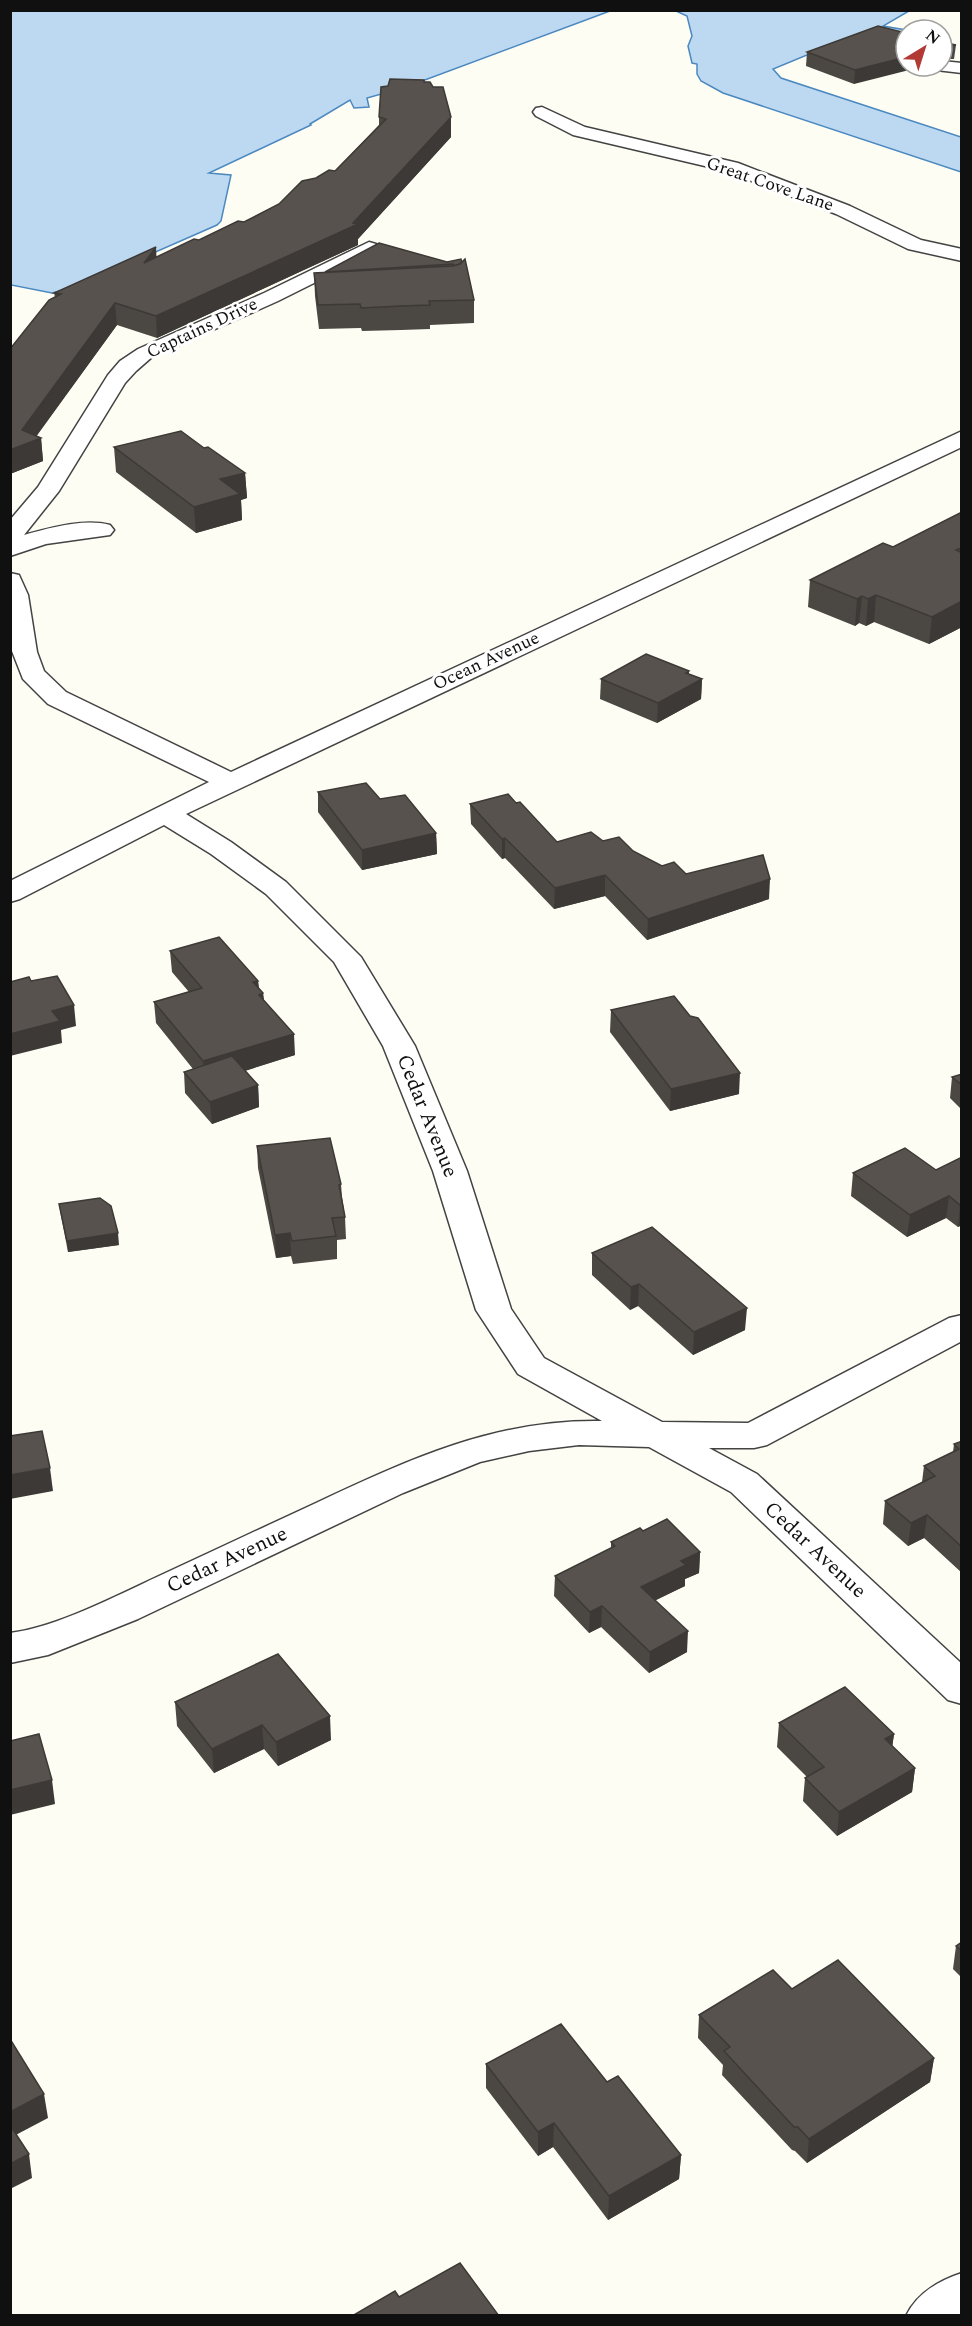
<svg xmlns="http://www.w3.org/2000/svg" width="972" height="2326" viewBox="0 0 972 2326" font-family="Spectral,serif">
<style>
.water{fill:#bdd9f1;stroke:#4b88c0;stroke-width:1.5}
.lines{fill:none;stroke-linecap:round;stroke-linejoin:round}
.minor-casing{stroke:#434343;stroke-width:3}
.minor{fill:#fff;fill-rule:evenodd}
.wall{fill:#4b4742}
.shaded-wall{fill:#3d3936}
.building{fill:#57524d;stroke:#3d3936;stroke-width:1.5}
.labels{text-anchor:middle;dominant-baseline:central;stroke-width:6;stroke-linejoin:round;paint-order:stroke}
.far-street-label{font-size:18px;fill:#101010;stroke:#fff}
.street-label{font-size:21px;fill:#101010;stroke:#fff}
</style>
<rect width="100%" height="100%" fill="#fefdf3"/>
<g class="water">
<polygon points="11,11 610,11 406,87 367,98 369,107 354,108 350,100 310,124 311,125 209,173 231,175 221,221 217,225 78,286 52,293 11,285"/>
<polygon points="676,11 909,11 883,26 906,30 899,34 860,33 773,69 781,78 961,137 961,172 723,93 701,81 697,74 697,64 692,63 688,46 692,36 687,16"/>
</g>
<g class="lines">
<g class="minor-casing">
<g id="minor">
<polygon points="942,61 962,63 962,73 936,70 934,66 942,66"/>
<polygon points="542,107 585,127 738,163 850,206 921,240 962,249 962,261 908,249 836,214 726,171 573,135 536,116 533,112 536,108"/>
<path d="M369,242L376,244L379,248L376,252L278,301L152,357L136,371L125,383L59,491L24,535C50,528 84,518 110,525L114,530L110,535L46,544L10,556V520L38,487L108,375L120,361L138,349L264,293Z"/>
<path d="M962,431V447L186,814L231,842L286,882L361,957L415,1046L467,1171L511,1309L544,1358L662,1422L748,1423L949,1318L962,1315V1341L767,1445L754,1448H709L757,1474L962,1664V1704L948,1700L731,1492L649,1447L579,1445L529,1451L480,1462L403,1493L138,1619L48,1655L10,1663V1633C57,1627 116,1596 159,1576C211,1552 264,1527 316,1503C410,1459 496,1419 602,1421L518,1374L476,1310L433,1171L383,1046L334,962L266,894L211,854L164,825L20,899L10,902V881L209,782L48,704L23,679L10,646V573L19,575L28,595L37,652L44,671L66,692L231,772Z"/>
<path d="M962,2273V2316H906C917,2293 938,2281 962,2273Z"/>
</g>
</g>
<use href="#minor" class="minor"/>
</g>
<g class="wall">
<polygon points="906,33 854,84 806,66 807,52"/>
<polygon points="942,42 956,45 954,59 942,59"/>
<polygon points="379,117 451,137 358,239 358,245 157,338 117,325 36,436 41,438 43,461 10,474 10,349 55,297 54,293 156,247 156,257 244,222 279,204 316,178 335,171 379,125"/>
<polygon points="461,259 474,300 474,323 430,325 430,329 401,330 362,331 361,328 319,329 315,296 314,273 447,262"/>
<polygon points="114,447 204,448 245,473 247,498 241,500 242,520 196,533 116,472"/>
<polygon points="962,512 962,627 929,644 874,622 866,626 859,623 855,626 808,607 810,580 893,547"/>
<polygon points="689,674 702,679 701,699 657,723 600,699 601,679"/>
<polygon points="318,792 380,799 436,833 437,854 362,870 318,812"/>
<polygon points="470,804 557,842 603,841 633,851 662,866 769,899 647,940 605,896 554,909 505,858 502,859 471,824"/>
<polygon points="170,951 258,981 259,988 263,993 264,1000 295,1055 245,1071 258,1085 259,1107 212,1124 185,1093 184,1072 193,1069 156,1023 154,1002 189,992 172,972"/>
<polygon points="611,1010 739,1094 670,1111 610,1032"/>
<polygon points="962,1074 962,1110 950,1098 952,1077"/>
<polygon points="257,1146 341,1184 342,1197 345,1217 346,1239 337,1240 337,1259 293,1264 291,1256 276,1258 258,1168"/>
<polygon points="960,1158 962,1225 958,1227 946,1218 907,1237 851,1196 853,1173 936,1170"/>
<polygon points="59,1204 119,1245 68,1252 61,1216"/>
<polygon points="592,1253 745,1330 693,1355 638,1306 630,1310 592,1275"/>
<polygon points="962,1441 962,1573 924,1538 908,1546 883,1524 885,1501 922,1482 924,1466 953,1452 954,1444"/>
<polygon points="643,1531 700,1552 699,1573 685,1579 685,1586 655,1600 687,1652 649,1673 601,1627 589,1633 554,1596 555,1576 611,1549 611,1542"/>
<polygon points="175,1702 331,1740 278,1766 264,1749 214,1773 177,1726"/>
<polygon points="779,1723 894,1734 892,1746 915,1768 912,1792 837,1836 803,1801 805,1778 807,1777 777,1747"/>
<polygon points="962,1942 962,1978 953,1969 956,1946"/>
<polygon points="792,1989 934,2058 930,2082 807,2163 795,2151 792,2150 722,2075 723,2065 698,2038 699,2015"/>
<polygon points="486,2064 607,2082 681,2155 679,2179 608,2220 553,2147 538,2156 486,2088"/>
</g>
<g class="shaded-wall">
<polygon points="906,57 906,66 925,66 854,84 855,70"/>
<polygon points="451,117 451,137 358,239 358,245 157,338 156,316 353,223"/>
<polygon points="156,247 157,268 144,263"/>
<polygon points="115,303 117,325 33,441 41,438 43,461 10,474 10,450 22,430"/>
<polygon points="245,473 247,498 241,500 242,520 196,533 194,507 220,479"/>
<polygon points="876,595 874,622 866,626 868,599"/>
<polygon points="862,596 859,623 855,626 857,599"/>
<polygon points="962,601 962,627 929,644 932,617"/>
<polygon points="689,671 688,687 702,679 701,699 657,723 658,703 686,673"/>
<polygon points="436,833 437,854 362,870 362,850"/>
<polygon points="505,838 505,858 502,859 502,839"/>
<polygon points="605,875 605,896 554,909 555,888"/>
<polygon points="770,879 769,899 647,940 648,919"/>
<polygon points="258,981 259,995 263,993 265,1014 253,982"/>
<polygon points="74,1005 76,1026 61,1030 62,1043 10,1056 10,1034 52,1011"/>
<polygon points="294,1034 295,1055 205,1083 203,1061"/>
<polygon points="740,1073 739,1094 670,1111 671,1089"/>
<polygon points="258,1085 259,1107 212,1124 210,1102"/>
<polygon points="949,1196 946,1218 907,1237 910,1215"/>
<polygon points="962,1204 962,1225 958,1227 960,1205"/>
<polygon points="118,1233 119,1245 68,1252 67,1241"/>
<polygon points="290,1233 291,1256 276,1258 275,1235"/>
<polygon points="639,1284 638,1306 630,1310 631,1287"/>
<polygon points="747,1308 745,1330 693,1355 694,1332"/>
<polygon points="50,1468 53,1491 10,1499 10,1475"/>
<polygon points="927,1515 924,1538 908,1546 911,1523"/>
<polygon points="700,1552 699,1573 685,1579 685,1586 640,1608 641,1587 681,1561"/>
<polygon points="602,1606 601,1627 589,1633 590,1612"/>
<polygon points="688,1631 687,1652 649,1673 650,1652"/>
<polygon points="330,1716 331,1740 278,1766 276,1742"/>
<polygon points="262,1725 264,1749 214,1773 212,1749"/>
<polygon points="894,1734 891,1757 885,1739"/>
<polygon points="915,1768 912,1792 837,1836 839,1812"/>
<polygon points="52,1780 55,1804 10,1815 10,1790"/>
<polygon points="934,2058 930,2082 807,2163 809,2139"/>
<polygon points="44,2094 48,2118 10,2138 10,2112"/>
<polygon points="554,2123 553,2147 538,2156 538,2132"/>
<polygon points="29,2154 32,2178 10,2189 10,2164"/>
<polygon points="681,2155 679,2179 608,2220 609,2196"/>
</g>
<g class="building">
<polygon points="878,26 906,33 906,57 855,70 807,52"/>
<polygon points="942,42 956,45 943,45 942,47"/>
<polygon points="390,79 424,80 424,82 430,82 433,87 443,87 451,117 353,223 358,224 156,316 115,303 22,430 41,438 10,450 10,349 49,300 61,294 54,293 156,247 144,263 194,239 199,240 238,221 244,222 279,204 302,181 316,178 329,170 335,171 386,119 379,117 381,87 388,86"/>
<polygon points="379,243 447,262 461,259 462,262 460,264 455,266 453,264 325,272"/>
<polygon points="465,259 474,300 429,301 430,305 401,306 361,308 360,304 318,305 314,273 453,266 460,264"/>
<polygon points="181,431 204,448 208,447 245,473 220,479 240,494 194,507 114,447"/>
<polygon points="962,512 962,548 956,550 962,553 962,601 932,617 876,595 868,599 862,596 857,599 810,580 883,543 893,547"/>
<polygon points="646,654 689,671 686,673 702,679 658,703 601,679"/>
<polygon points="366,783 380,799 405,795 436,833 362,850 318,792"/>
<polygon points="508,794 516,803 520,802 557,842 591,832 603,841 619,837 633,851 662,866 674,862 686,874 763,855 770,879 648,919 605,875 555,888 505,838 502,839 470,804"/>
<polygon points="219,937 258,981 253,982 263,993 259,995 294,1034 203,1061 154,1002 202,988 170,951"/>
<polygon points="57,976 74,1005 52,1011 60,1021 10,1034 10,982 29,977 31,981"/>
<polygon points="674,996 690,1016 698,1018 740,1073 671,1089 611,1010"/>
<polygon points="232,1056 258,1085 210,1102 184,1072"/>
<polygon points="962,1074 962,1085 952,1077"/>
<polygon points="330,1138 341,1184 339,1185 345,1217 332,1218 336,1236 292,1241 290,1233 275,1235 257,1146"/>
<polygon points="905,1148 936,1170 960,1158 962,1159 962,1204 960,1205 949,1196 910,1215 853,1173"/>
<polygon points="100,1198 111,1206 118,1233 67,1241 59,1204"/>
<polygon points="652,1227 747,1308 694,1332 639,1284 631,1287 592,1253"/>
<polygon points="42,1431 50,1468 10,1475 10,1436"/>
<polygon points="962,1441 962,1547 927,1515 911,1523 885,1501 935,1476 924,1466 959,1449 954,1444"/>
<polygon points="667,1519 700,1552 681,1561 686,1565 641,1587 688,1631 650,1652 602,1606 590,1612 555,1576 615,1546 611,1542 640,1528 643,1531"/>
<polygon points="278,1654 330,1716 276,1742 262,1725 212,1749 175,1702"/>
<polygon points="845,1687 894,1734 885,1739 915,1768 839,1812 805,1778 824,1767 779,1723"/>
<polygon points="39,1734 52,1780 10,1790 10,1741"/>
<polygon points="962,1942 962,1951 956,1946"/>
<polygon points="838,1960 934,2058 809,2139 798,2127 794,2127 724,2051 730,2047 699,2015 773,1970 792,1989"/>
<polygon points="561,2024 607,2082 618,2076 681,2155 609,2196 554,2123 538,2132 486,2064"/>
<polygon points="10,2039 44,2094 10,2112"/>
<polygon points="10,2125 29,2154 10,2164"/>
<polygon points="460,2263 499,2316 352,2316 395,2291 399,2297"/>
</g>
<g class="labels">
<g class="far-street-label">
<text transform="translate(770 184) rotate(19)">Great Cove Lane</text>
<text transform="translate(202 328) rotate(-25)">Captains Drive</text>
<text transform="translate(486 661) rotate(-25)">Ocean Avenue</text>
</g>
<g class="street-label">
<text transform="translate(427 1116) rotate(68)">Cedar Avenue</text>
<text transform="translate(815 1550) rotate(43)">Cedar Avenue</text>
<text transform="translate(227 1560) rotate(-25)">Cedar Avenue</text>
</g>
</g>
<rect width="972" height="2326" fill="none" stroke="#101010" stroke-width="24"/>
<g transform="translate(924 48) rotate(38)"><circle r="28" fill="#ffffff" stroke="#9f9f9f" stroke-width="1.5"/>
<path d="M0-4.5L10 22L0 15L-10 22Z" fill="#b33935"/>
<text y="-9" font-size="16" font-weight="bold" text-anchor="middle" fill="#101010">N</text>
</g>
</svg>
